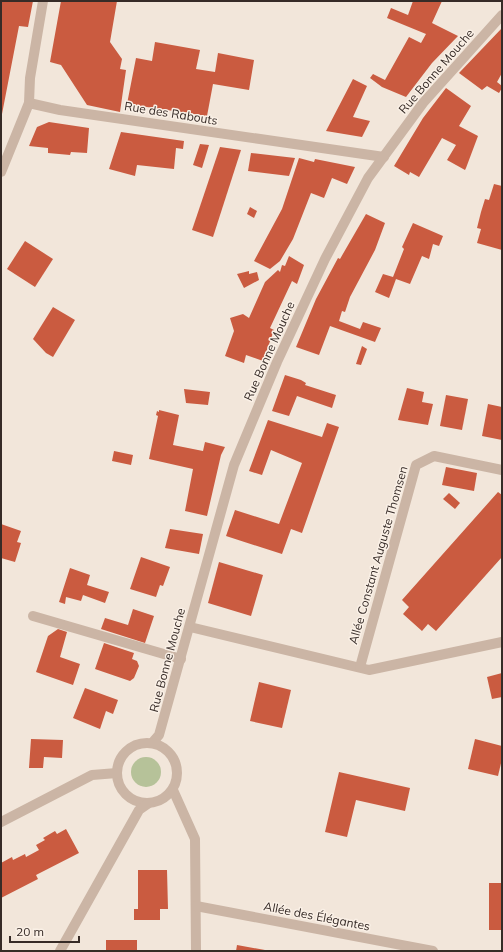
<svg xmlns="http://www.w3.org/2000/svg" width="503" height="952" viewBox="0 0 503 952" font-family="Mulish,sans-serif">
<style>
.green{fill:#b6c299}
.building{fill:#ca5b40}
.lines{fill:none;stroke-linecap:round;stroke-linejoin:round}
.lane{stroke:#cbb5a5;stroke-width:10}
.street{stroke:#cbb5a5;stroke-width:10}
.labels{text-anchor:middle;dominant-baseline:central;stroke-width:3;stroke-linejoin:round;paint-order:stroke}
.street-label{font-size:12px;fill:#362b27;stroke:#faf0e6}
</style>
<rect width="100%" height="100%" fill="#f2e6da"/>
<circle class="green" cx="146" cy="772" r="15"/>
<g class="building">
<polygon points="1,1 33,1 28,27 19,26 2,114"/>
<polygon points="61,1 117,1 110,42 122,59 120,69 126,70 120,112 87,105 61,65 50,62"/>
<polygon points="413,1 442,1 432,23 458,36 432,63 406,97 382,87 370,78 373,74 385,80 409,37 421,43 426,34 387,18 391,8 408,15"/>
<polygon points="502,28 502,73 497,82 502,86 502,88 499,93 487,86 482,90 459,73"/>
<polygon points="155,42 200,50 196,69 215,72 218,53 254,60 249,90 213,84 207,116 127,104 136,58 152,61"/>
<polygon points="353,79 367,86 353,117 370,121 362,137 326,131"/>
<polygon points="446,88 471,106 459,126 478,136 466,168 465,170 447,160 456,145 442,138 419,177 410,172 409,175 394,166 423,118"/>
<polygon points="49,122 89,128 87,153 71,152 70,155 48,153 48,148 29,146 37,127"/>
<polygon points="121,132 184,141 183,149 176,148 174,169 137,165 135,176 109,169"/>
<polygon points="200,144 209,145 202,168 193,165"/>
<polygon points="220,147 241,150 213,237 192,230"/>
<polygon points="251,153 295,158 289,176 248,171"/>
<polygon points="299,158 314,162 315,159 355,167 347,184 332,178 324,198 311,193 293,239 280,261 270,269 254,261 282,209"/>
<polygon points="494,184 502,186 502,250 477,243 481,229 477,228 481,212 485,199 489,200"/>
<polygon points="250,207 257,211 254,218 247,214"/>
<polygon points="366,214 385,223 375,250 350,297 345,312 342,311 339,321 360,329 363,322 381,328 375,342 330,326 319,355 296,347 316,299 338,258 340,259"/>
<polygon points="413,223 443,236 439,246 433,244 429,259 422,256 410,284 396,279 389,298 375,292 383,274 393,277 404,249 402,247"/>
<polygon points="25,241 53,259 35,287 7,269"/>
<polygon points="289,256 304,265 297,284 292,281 270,328 274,330 263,361 246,355 244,363 225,356 234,331 230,318 243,314 249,318 265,282 278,270 280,272 282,265 285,266"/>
<polygon points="249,271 249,274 257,272 259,280 244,288 237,274"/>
<polygon points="53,307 75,320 53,357 46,353 33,339"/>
<polygon points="362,346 367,349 361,365 356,364"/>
<polygon points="285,375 301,380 306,383 305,385 336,395 332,408 297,396 289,416 272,411"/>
<polygon points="407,388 424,392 422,402 433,404 428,425 398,420"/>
<polygon points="184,389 210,392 208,405 186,403"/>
<polygon points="446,395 468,399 462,430 440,426"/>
<polygon points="488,404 502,407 502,440 482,436"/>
<polygon points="159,410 179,415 173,445 203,451 205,442 225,447 221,455 207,516 185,511 193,469 149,459 158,416 156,415 157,411 159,412"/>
<polygon points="268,420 322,437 327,423 339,427 302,533 291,529 282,554 226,536 235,510 279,524 302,463 271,450 262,475 249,471"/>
<polygon points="114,451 133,455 131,465 112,461"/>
<polygon points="446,467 477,473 474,491 442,485"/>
<polygon points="498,492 502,495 502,557 436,631 428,624 422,631 403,614 409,607 402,600"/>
<polygon points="449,493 460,503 455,509 443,499"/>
<polygon points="1,524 21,531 17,542 21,543 15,562 1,558"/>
<polygon points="170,529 203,534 199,554 165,548"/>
<polygon points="141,557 170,567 163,586 160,585 156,597 130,589"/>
<polygon points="219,562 263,575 251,616 208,603"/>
<polygon points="70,568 90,575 87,585 109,592 105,603 83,595 81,601 66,597 65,604 59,602"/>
<polygon points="133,609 154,616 145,643 101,629 105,618 128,625"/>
<polygon points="58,629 67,632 60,657 80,664 73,685 36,672 48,636"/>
<polygon points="104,643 134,653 132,659 137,661 139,666 134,678 130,681 95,669"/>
<polygon points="502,673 502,697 492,699 487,677"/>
<polygon points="259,682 291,690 282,728 250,721"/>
<polygon points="85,688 118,700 113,714 106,711 100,729 73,718"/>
<polygon points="31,739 63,740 62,758 44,757 43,768 29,768"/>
<polygon points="475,739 502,746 502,759 498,776 468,769"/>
<polygon points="339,772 410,788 405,811 356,800 347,837 325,832"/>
<polygon points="66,829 79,853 36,875 38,879 1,898 1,863 12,857 13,860 25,854 26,857 39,850 36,845 45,840 43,838 55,831 57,834"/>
<polygon points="138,870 167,870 168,909 160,909 160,920 134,920 134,909 138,909"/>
<rect x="489" y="883" width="13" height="47"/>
<rect x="106" y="940" width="31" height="11"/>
<polygon points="237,945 265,950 265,951 236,951"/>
</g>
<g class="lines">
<g class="lane">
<polyline points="33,616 181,659"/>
<polyline points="190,627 369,670 502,642"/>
<polyline points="360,667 416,465 434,456 502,470"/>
</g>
<g class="street">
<polyline points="29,103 60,110 384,157"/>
<polyline points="1,172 29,103 30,78 43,1"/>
<polyline points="152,743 159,735 234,465 277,362 325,259 368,178 423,103 502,15"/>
<circle cx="147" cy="773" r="30"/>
<polyline points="173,790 195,839 196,951"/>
<polyline points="1,822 92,775 117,773"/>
<polyline points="196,906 433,951"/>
<polyline points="60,951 139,810 149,803"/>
</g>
</g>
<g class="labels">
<g class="street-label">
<text transform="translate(436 71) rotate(-49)">Rue Bonne Mouche</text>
<text transform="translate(171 113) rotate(9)">Rue des Rabouts</text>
<text transform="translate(269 351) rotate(-66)">Rue Bonne Mouche</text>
<text transform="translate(378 555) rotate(-74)">Allée Constant Auguste Thomsen</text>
<text transform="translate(167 660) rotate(-75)">Rue Bonne Mouche</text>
<text transform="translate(317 916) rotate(11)">Allée des Élégantes</text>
</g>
</g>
<rect width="503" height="952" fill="none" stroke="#362b27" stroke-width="4"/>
<path d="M10 936v6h69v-6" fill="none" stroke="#362b27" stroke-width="2"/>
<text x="16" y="936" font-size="12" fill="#362b27" stroke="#faf0e6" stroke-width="3" paint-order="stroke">20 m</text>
</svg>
